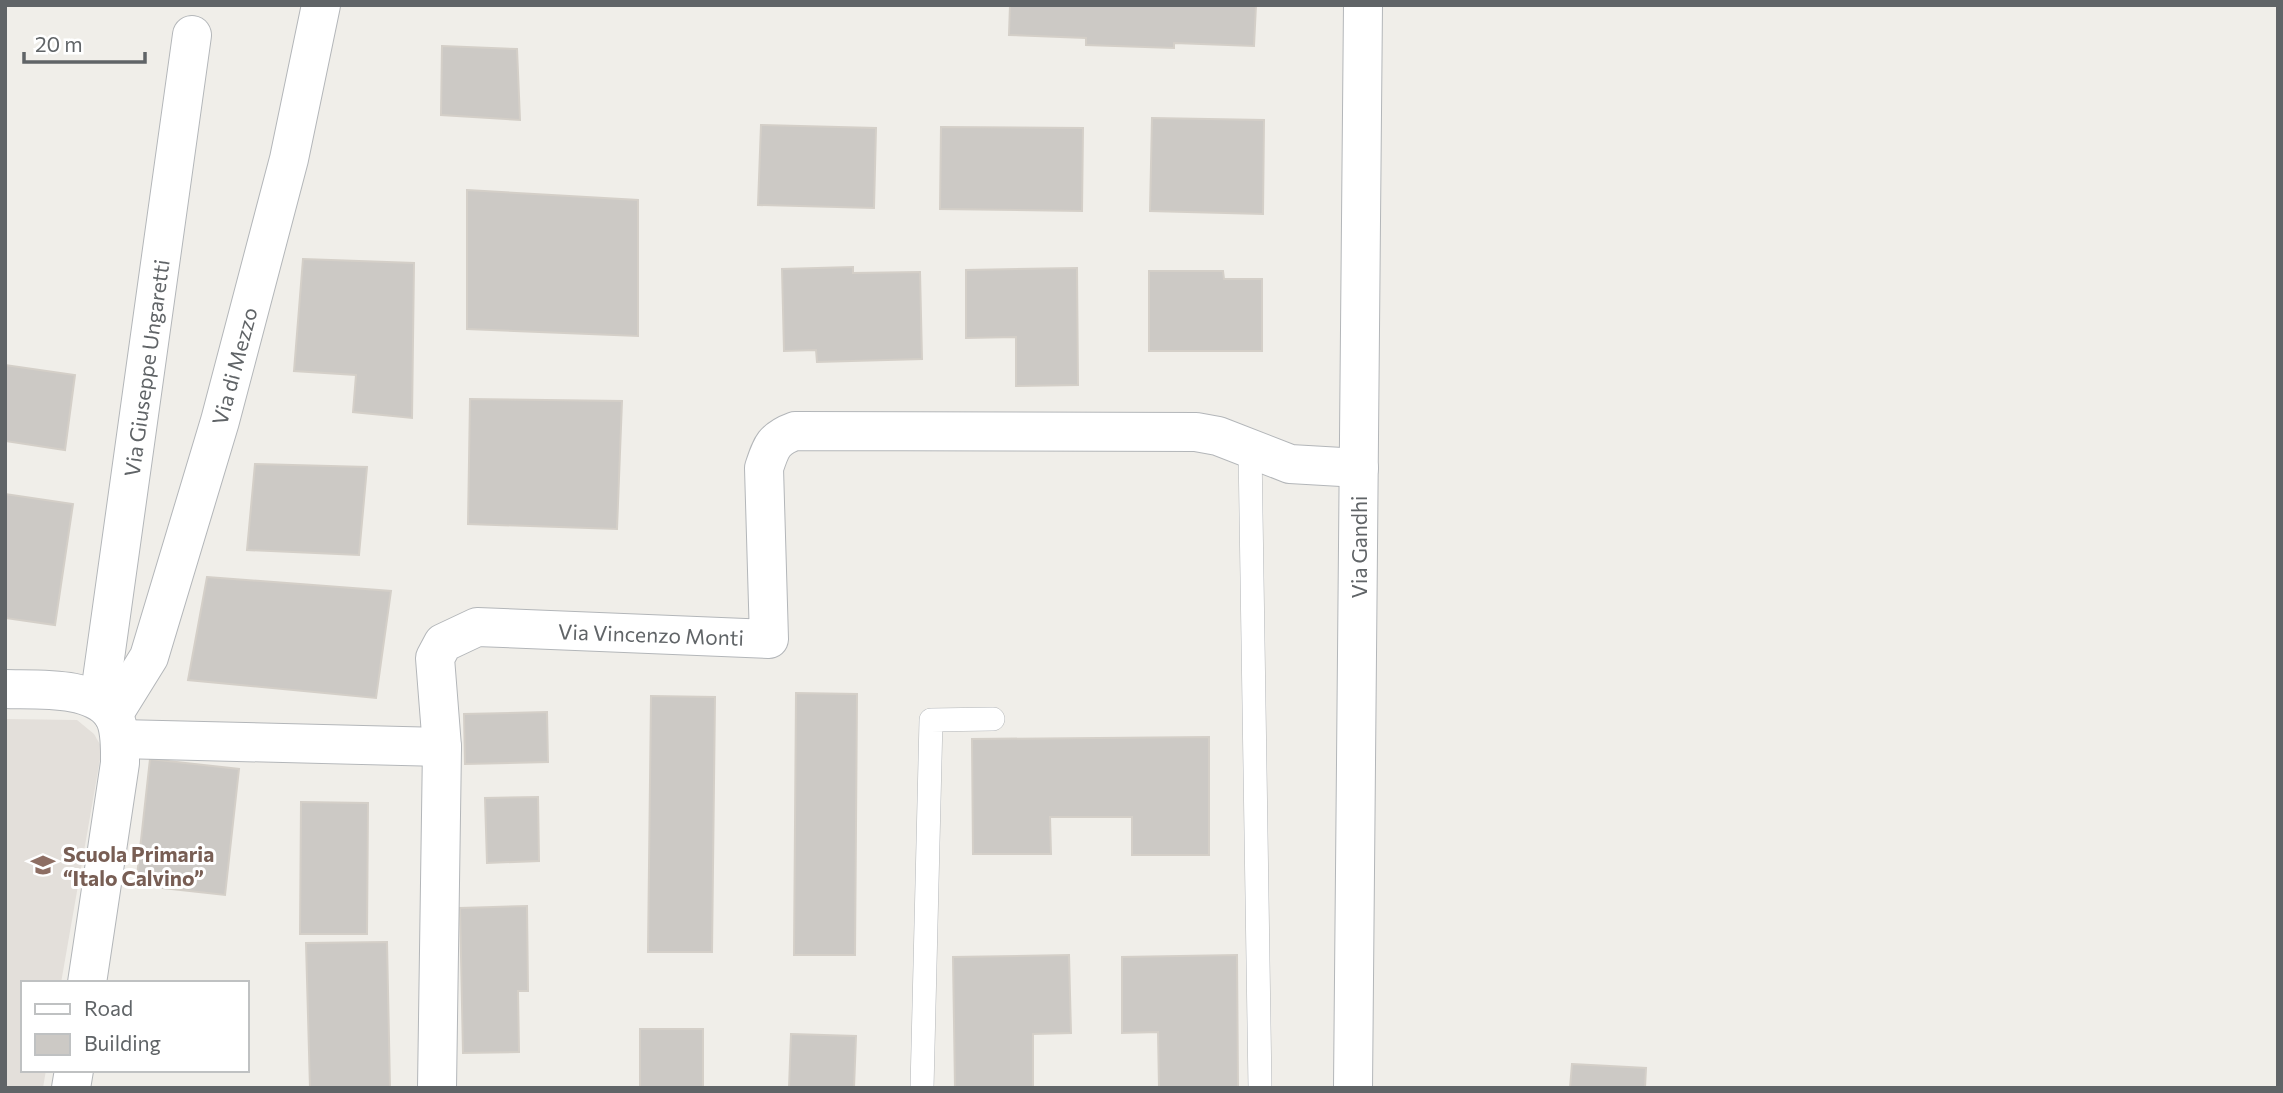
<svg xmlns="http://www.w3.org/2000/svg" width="2283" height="1093" viewBox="0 0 2283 1093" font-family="Commissioner,sans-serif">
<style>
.education{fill:#e3dfda}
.building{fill:#ccc9c5;stroke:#d4cfc8;stroke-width:2}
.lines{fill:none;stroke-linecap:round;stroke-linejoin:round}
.service-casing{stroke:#b3b6b9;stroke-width:24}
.minor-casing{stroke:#b3b6b9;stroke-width:40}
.service{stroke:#fff;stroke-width:23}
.minor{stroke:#fff;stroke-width:38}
.labels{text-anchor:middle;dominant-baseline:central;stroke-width:6;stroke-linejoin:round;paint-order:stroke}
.street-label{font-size:21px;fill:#606467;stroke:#fff}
.education-label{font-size:21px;font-weight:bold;fill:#785e54;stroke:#fff;text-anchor:start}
</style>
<rect width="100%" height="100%" fill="#f0eee9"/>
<polygon class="education" points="5,719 77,720 94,734 102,748 61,983 23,983 23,1070 46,1070 43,1088 5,1088"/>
<g class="building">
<polygon points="1010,5 1256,5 1254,46 1174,43 1174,48 1086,45 1086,38 1009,35"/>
<polygon points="442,46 517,49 520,120 441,115"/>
<polygon points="1152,118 1264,120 1263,214 1150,211"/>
<polygon points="761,125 876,128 874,208 758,205"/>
<polygon points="941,127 1083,128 1082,211 940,209"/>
<polygon points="467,190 638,200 638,336 467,329"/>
<polygon points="303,259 414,263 412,418 353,412 356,375 294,371"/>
<polygon points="853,267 853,273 920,272 922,359 817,362 816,350 784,351 782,269"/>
<polygon points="1077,268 1078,385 1016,386 1016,337 966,338 966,270"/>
<polygon points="1149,271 1223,271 1224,279 1262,279 1262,351 1149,351"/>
<polygon points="5,365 75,375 65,450 5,441"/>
<polygon points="470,399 622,401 617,529 468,524"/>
<polygon points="255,464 367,467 359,555 247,550"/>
<polygon points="5,494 73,504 55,625 5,618"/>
<polygon points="207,577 391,591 376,698 188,680"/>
<polygon points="796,693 857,694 855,955 794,955"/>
<polygon points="651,696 715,697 712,952 648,952"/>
<polygon points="547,712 548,762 465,764 464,714"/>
<polygon points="1209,737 1209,855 1132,855 1132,817 1050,817 1051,854 973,854 972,739"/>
<polygon points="150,759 239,769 225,895 136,885"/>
<polygon points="538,797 539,861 487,863 485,798"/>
<polygon points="301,802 368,803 367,934 300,934"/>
<polygon points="527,906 528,991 518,991 519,1052 463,1053 460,908"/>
<polygon points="387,942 390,1088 310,1088 306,943"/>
<polygon points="1069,955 1071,1033 1033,1034 1033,1088 955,1088 953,957"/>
<polygon points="1237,955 1238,1088 1159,1088 1158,1032 1122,1033 1122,957"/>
<rect x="640" y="1029" width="63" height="59"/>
<polygon points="791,1034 856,1036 854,1088 789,1088"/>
<polygon points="1572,1064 1646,1068 1645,1088 1570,1088"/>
</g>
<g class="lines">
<g class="service-casing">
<g id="service">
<polyline points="1250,449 1260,1088"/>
<polyline points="922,1088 931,720 993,719"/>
</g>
</g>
<g class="minor-casing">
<g id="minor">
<path d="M5,689C36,690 94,685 113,715C121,728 120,748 120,763L87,983"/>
<polyline points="99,701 192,35"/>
<polyline points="113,715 149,657 220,421 289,159 321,5"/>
<polyline points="120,739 442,747"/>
<polyline points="71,1088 74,1070"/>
<path d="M437,1088L442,747L435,658L443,643L477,627L769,639L764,468C771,447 773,439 795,431L1196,432L1218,436L1290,464L1359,468"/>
<polyline points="1353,1088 1363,5"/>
</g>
</g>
<use href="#service" class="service"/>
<use href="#minor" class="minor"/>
</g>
<defs>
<g id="school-bare" transform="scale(1.89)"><path d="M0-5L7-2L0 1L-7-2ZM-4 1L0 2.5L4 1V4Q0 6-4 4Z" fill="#8d6e63" stroke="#fff" stroke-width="2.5" paint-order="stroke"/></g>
</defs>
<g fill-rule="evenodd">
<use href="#school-bare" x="43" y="865"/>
</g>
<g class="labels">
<g class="street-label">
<text transform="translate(234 366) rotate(-75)">Via di Mezzo</text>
<text transform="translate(146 368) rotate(-82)">Via Giuseppe Ungaretti</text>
<text transform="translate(1358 547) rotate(-90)">Via Gandhi</text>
<text transform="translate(651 634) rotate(2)">Via Vincenzo Monti</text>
</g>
<g class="education-label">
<text x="63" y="853">Scuola Primaria<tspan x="63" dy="24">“Italo Calvino”</tspan></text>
</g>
</g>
<rect width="2283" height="1093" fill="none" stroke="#606467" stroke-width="14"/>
<rect x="21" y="981" width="228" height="91" fill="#ffffff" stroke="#bfc1c2" stroke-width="2"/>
<rect x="35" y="1004" width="35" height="10" fill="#ffffff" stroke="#bfc1c2" stroke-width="2"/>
<text x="84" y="1016" font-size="21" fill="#606467">Road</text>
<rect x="35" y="1034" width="35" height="21" fill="#ccc9c5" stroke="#bfc1c2" stroke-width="2"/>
<text x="84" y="1051" font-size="21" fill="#606467">Building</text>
<path d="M24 52v10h121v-10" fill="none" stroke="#606467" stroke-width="3.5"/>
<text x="35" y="52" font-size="21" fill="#606467" stroke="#ffffff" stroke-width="5" paint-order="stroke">20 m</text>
</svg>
